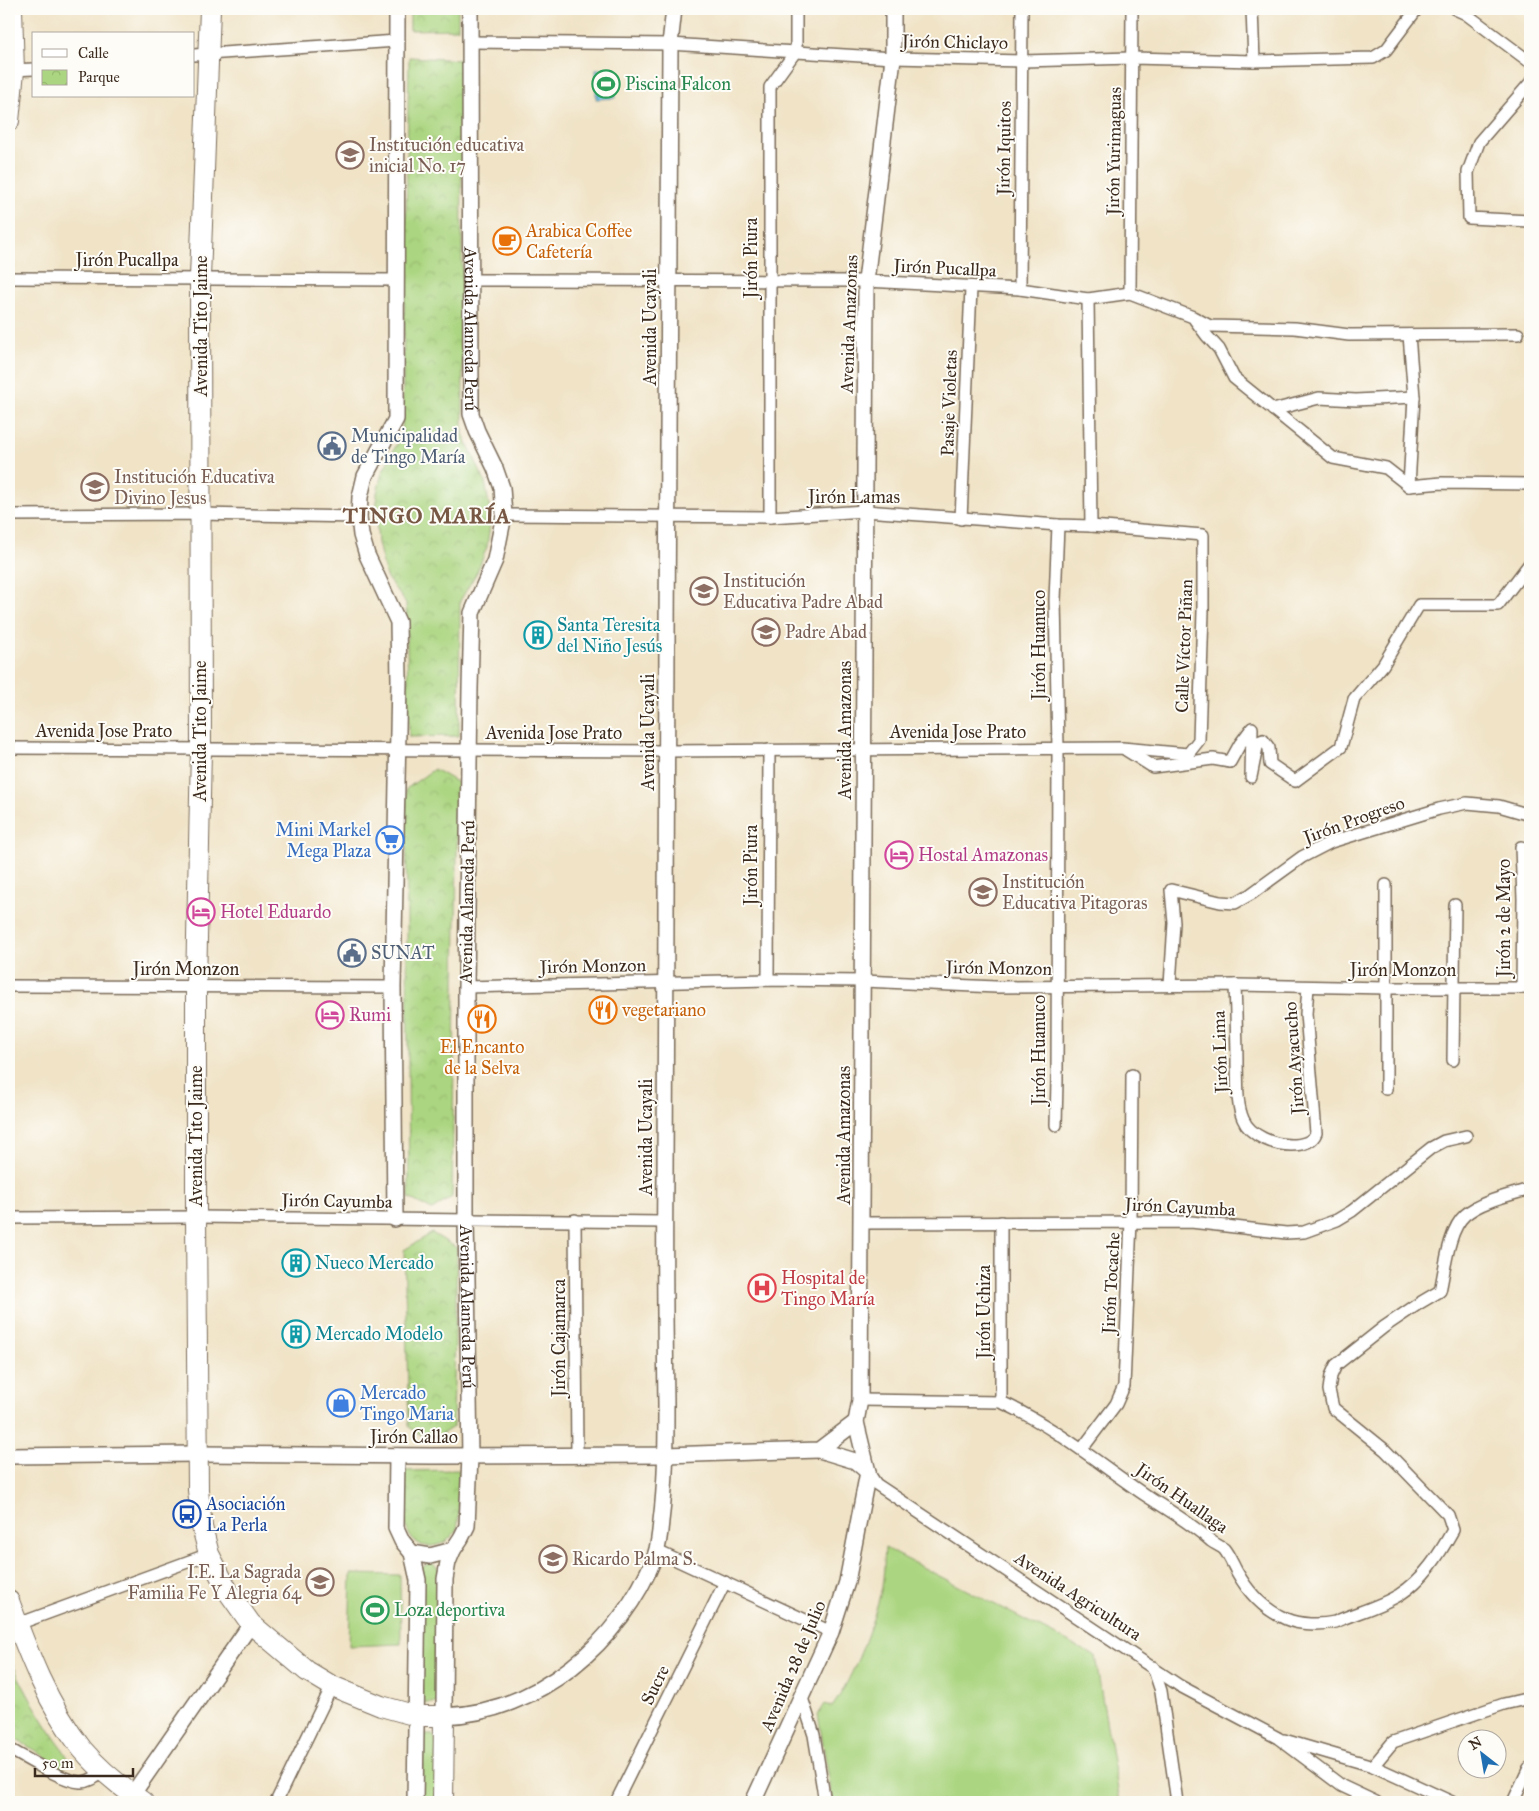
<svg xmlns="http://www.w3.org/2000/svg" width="1539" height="1811" viewBox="0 0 1539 1811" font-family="'IM FELL Great Primer',serif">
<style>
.park{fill:url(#park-crowns);stroke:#73804f}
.garden{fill:#abd580;stroke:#73804f}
.water{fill:url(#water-waves);stroke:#527682}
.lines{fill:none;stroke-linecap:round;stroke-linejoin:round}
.minor-casing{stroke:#7a6b59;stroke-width:14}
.tertiary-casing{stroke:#7a6b59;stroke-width:18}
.trunk-casing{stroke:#7a6b59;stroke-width:22}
.minor{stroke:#fff;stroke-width:11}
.tertiary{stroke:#fff;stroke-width:15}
.trunk{stroke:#fff;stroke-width:20}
.labels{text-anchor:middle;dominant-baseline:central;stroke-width:4;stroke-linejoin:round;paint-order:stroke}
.street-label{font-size:18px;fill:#3b2a1e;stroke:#fdfcf7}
.leisure-label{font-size:18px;fill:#27864d;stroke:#fdfcf7;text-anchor:start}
.education-label{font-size:18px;fill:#785e54;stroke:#fdfcf7;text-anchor:start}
.food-label{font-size:18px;fill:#c56008;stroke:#fdfcf7;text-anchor:start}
.service-label{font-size:18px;fill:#4e5e75;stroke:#fdfcf7;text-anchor:start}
.culture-label{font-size:18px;fill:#0d838f;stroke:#fdfcf7;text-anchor:start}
.shop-label{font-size:18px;fill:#366cbe;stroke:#fdfcf7;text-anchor:end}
.hotel-label{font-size:18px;fill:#b23c85;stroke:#fdfcf7;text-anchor:start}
.health-label{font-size:18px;fill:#be3a42;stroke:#fdfcf7;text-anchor:start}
.transit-label{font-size:18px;fill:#164399;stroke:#fdfcf7;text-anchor:start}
.district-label{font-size:22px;font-weight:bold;letter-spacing:1px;fill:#785844;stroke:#fdfcf7}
</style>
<defs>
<pattern id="park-crowns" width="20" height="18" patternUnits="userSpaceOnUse" patternTransform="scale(1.25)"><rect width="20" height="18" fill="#abd580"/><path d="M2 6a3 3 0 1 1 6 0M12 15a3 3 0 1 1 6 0" fill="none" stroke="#94b76e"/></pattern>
<pattern id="water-waves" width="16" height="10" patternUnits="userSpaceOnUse" patternTransform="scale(1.25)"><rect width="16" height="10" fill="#68c2e6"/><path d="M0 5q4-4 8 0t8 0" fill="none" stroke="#579eba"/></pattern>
</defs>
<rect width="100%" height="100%" fill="#fdfcf7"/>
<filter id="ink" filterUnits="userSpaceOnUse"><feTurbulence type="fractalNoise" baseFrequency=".02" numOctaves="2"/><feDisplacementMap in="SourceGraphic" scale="10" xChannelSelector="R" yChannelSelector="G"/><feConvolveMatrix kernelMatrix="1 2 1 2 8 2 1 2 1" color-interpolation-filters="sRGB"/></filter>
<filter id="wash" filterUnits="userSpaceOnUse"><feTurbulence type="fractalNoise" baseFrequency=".0096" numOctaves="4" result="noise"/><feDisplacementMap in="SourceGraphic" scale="20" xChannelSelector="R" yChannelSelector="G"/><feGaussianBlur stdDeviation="1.12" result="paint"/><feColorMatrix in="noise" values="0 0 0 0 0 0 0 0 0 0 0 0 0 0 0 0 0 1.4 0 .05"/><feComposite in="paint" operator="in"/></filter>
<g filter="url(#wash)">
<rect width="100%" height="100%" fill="#f0e3c6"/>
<g class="park">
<polygon points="410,9 458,9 458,29 410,30"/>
<polygon points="409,57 461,60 463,434 485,482 491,517 487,547 477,572 460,601 459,736 409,737 406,603 386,577 378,543 376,518 377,493 382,473 402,434"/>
<polygon points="434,769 458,783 452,1197 432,1210 409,1198 406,789"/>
<polygon points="432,1233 457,1248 453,1427 431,1441 409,1427 404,1250"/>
<path d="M459,1470C458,1482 460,1520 457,1528C453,1537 446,1543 437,1545C396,1555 403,1495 403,1471Z"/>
<path d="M9,1654C19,1682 36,1709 52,1734C59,1745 66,1751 70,1764L61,1768L35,1750L9,1736Z"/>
</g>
<g class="garden">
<path d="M885,1548L1095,1656L1120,1802H833L818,1715L825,1704L832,1707C854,1677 873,1624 882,1587C884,1574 884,1561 885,1548Z"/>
<polygon points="430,1562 439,1569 438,1699 436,1703 425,1703 421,1699 422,1568"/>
<polygon points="351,1574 400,1575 401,1644 349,1646"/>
<polygon points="425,1735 433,1735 437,1741 437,1802 422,1802 422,1742"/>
</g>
<polygon class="water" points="596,69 615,69 615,98 596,99"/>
</g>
<g filter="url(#ink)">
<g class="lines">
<g class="minor-casing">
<g id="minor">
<polyline points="1252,9 1254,61"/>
<polyline points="1455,9 1466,14 1530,62"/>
<polyline points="471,42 670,44 893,58 1023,61 1132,58 1254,61 1373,58 1386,50 1417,9"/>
<polyline points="194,55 397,41"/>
<polyline points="11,70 34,69"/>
<polyline points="1530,83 1479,142 1468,172 1469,218 1530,221"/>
<polyline points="9,278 396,280"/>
<polyline points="470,280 866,281 1020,289 1088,299 1130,293 1193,317 1210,326 1295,328 1349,335 1518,334"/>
<polyline points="1020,289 1022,9"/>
<polyline points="1130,293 1132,9"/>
<polyline points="1088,299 1091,526"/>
<polyline points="1195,320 1207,336 1219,349 1234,378 1333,458 1386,468 1409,486 1442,483 1530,484"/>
<polyline points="1409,335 1414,397 1409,486"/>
<polyline points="1273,410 1319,398 1356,400 1414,397"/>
<polyline points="9,515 200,514 359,517"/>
<polyline points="770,517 770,87 796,51 796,9"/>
<polyline points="961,519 971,288"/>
<polyline points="9,748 667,751 1122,748 1188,754 1199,740 1203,611 1203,535 1091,526 1058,525 865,511 770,517 504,515"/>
<polyline points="1126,750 1153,767 1213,759 1230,762 1240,744 1252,728 1251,777 1258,742 1263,740 1269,748 1270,764 1295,781 1341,747 1354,699 1383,665 1419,605 1498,605 1530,563"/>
<polyline points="1521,847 1523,899 1522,988"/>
<polyline points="1386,885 1386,1089"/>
<polyline points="768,980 769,750"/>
<polyline points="1170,985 1174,923 1171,890 1220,902 1235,903 1251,894 1302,857 1331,842 1439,809 1467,803 1499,806 1530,815"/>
<path d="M1235,985C1236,1012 1237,1039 1237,1065C1238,1082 1236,1103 1243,1119C1250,1136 1274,1145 1291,1145C1301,1145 1312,1143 1316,1133L1306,1014L1308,987"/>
<polyline points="9,986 393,987"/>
<polyline points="466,987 768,980 863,981 996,987 1235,985 1386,988 1530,988"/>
<polyline points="1453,1060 1455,905"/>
<polyline points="1056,1125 1057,1080 1058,749 1055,600 1058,525"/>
<polyline points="9,1218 196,1217 664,1222"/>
<polyline points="575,1220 577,1455"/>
<polyline points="862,1223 1191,1222 1286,1233 1304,1232 1337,1220 1352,1211 1431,1148 1444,1141 1466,1136"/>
<path d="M860,1400L1001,1402C1054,1426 1098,1463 1145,1495C1168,1510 1191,1523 1211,1541C1215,1544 1220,1546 1224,1549C1229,1555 1233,1565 1237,1572C1248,1592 1265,1610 1286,1619C1300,1625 1320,1625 1335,1622C1355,1613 1379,1607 1399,1595C1424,1579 1439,1555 1453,1530L1448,1515L1385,1450L1333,1408L1329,1390L1331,1376L1336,1365L1384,1327L1418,1304L1440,1291C1445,1270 1448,1230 1465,1215C1481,1201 1511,1195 1530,1189"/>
<polyline points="1001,1402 1001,1222"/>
<polyline points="1082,1449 1116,1404 1124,1386 1131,1221 1132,1075"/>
<polyline points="868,1472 876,1484 1180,1686 1278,1738 1342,1786 1376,1802"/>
<polyline points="657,1551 831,1632"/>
<polyline points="18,1624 209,1554"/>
<polyline points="1153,1667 1161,1691 1177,1802"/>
<polyline points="802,1698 814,1735 825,1802"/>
<polyline points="1284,1740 1373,1766 1452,1802"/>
<path d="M9,1749C26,1758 62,1781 80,1782C89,1783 97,1776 104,1771"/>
<polyline points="1373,1766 1393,1742 1504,1704 1530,1698"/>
<polyline points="276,1802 332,1686"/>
<polyline points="616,1802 725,1582"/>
<polyline points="1513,1802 1529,1768"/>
</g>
</g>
<g class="tertiary-casing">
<g id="tertiary">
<path id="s1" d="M470,9L471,414L477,431L495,468L502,488L504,515L495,560L472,613L470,688L466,987V1220L470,1456L467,1526L461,1538L453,1550L448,1562L445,1579L444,1716C538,1713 621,1642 655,1556C659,1545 660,1533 661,1521C666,1482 666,1444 666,1404C665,1329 664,1254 665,1179C666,801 668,422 670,44L674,9"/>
<polyline points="395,1219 393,987 399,680 398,622 367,555 361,535 359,517 360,497 365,476 396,419 397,9"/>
<polyline points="819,1450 855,1461 868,1472"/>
<polyline points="9,1456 198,1454 432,1456 666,1455 819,1450 856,1422"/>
<polyline points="397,1456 396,1528 402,1541 412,1553 418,1580 415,1802"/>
<polyline points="412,1553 430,1556 453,1550"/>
<polyline points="132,1795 251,1624"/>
<polyline points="753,1802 831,1632 847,1582 868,1472 856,1422 860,1400 866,281 893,58 893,9"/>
</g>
</g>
<g class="trunk-casing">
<g id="trunk">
<polyline points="210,9 200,278 201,749 196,986 196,1217 198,1490 202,1527 209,1554 229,1593 251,1624 307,1671 332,1686 381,1706 417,1716 444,1716 443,1802"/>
<polyline points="9,121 14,71 12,9"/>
<path d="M9,1601C28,1653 47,1704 82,1749C99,1769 121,1787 143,1802"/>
</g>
</g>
<use href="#minor" class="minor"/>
<use href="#tertiary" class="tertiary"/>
<use href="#trunk" class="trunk"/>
</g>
</g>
<defs>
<g id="stadium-ring" transform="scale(1.4375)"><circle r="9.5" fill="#fdfcf7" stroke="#2e9e5b" stroke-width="1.5"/><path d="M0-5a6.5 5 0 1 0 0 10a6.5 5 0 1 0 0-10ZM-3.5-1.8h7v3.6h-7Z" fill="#2e9e5b"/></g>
<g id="school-ring" transform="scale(1.4375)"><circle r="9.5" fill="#fdfcf7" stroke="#8d6e63" stroke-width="1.5"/><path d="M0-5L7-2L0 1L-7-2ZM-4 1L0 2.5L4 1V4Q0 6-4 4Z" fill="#8d6e63"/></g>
<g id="cafe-ring" transform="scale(1.4375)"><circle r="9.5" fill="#fdfcf7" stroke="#e8710a" stroke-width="1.5"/><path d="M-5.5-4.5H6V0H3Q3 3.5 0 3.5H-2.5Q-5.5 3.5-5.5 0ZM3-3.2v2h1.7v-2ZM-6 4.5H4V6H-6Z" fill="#e8710a"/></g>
<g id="civic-ring" transform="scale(1.4375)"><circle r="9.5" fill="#fdfcf7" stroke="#5c6f8a" stroke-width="1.5"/><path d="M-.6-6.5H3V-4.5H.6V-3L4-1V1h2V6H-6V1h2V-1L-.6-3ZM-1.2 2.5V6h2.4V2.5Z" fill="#5c6f8a"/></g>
<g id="building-ring" transform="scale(1.4375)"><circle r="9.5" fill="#fdfcf7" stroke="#0f9aa8" stroke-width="1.5"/><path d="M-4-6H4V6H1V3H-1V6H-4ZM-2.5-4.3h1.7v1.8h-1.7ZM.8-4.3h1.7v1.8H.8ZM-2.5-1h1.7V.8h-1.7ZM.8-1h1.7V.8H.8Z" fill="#0f9aa8"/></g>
<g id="supermarket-ring" transform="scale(1.4375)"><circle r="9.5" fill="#fdfcf7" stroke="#3f7fe0" stroke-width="1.5"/><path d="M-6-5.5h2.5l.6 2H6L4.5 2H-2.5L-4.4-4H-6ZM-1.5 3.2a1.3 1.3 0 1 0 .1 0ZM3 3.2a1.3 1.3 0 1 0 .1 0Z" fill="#3f7fe0"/></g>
<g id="hotel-ring" transform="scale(1.4375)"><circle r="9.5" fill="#fdfcf7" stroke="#d1479c" stroke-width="1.5"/><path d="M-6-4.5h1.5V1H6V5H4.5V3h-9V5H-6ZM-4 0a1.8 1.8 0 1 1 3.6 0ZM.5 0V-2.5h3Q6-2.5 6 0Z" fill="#d1479c"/></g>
<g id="restaurant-ring" transform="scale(1.4375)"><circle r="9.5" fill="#fdfcf7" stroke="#e8710a" stroke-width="1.5"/><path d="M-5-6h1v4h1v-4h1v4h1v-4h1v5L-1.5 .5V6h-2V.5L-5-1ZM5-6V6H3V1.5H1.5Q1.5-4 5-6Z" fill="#e8710a"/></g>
<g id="hospital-ring" transform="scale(1.4375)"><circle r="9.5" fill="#fdfcf7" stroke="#e0444e" stroke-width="1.5"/><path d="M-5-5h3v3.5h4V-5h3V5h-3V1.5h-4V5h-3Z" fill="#e0444e"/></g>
<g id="shop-ring" transform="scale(1.4375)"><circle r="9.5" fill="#fdfcf7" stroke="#3f7fe0" stroke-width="1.5"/><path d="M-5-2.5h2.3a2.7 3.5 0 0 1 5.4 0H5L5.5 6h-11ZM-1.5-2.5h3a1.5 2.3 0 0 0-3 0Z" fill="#3f7fe0"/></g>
<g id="bus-ring" transform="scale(1.4375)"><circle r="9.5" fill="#fdfcf7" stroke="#1a4fb4" stroke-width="1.5"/><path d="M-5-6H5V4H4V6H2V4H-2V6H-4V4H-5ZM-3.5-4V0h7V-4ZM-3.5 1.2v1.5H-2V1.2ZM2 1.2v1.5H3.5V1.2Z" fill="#1a4fb4"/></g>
</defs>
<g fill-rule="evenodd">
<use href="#stadium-ring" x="606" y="84"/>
<use href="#school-ring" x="350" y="155"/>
<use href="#cafe-ring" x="507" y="241"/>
<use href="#civic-ring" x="332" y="446"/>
<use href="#school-ring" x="95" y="487"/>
<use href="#school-ring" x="704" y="591"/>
<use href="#school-ring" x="766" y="632"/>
<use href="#building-ring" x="538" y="635"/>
<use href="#supermarket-ring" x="390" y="840"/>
<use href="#hotel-ring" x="899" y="855"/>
<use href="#school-ring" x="983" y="892"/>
<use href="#hotel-ring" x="201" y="912"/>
<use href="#civic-ring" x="352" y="953"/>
<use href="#restaurant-ring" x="603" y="1010"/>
<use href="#hotel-ring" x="330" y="1015"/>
<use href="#restaurant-ring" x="482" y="1019"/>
<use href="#building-ring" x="296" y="1263"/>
<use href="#hospital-ring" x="762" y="1288"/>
<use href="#building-ring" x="296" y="1334"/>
<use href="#shop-ring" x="341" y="1403"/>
<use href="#bus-ring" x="187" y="1514"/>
<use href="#school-ring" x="553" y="1559"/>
<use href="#school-ring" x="320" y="1582"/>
<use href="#stadium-ring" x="375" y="1610"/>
</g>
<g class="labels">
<g class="street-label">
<text transform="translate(955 42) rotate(1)">Jirón Chiclayo</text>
<text transform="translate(1004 148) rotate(-89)">Jirón Iquitos</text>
<text transform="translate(1114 151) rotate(-89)">Jirón Yurimaguas</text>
<text transform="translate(751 258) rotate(-90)">Jirón Piura</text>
<text x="127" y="260">Jirón Pucallpa</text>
<text transform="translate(945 268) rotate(3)">Jirón Pucallpa</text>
<text transform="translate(849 324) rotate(-88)">Avenida Amazonas</text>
<text transform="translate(201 326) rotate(-90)">Avenida Tito Jaime</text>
<text transform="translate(650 327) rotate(-90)">Avenida Ucayali</text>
<text stroke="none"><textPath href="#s1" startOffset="320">Avenida Alameda Perú</textPath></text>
<text transform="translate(949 403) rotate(-88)">Pasaje Violetas</text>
<text x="854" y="497">Jirón Lamas</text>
<text transform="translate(1039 645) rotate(-90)">Jirón Huanuco</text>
<text transform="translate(1184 646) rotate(-88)">Calle Víctor Piñan</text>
<text transform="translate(845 730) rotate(-90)">Avenida Amazonas</text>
<text x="104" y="731">Avenida Jose Prato</text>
<text transform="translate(200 731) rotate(-90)">Avenida Tito Jaime</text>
<text transform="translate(648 732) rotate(-90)">Avenida Ucayali</text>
<text x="958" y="732">Avenida Jose Prato</text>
<text x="554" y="733">Avenida Jose Prato</text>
<text transform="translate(1354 820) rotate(-20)">Jirón Progreso</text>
<text transform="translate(751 865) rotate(-90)">Jirón Piura</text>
<text transform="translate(467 902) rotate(-89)">Avenida Alameda Perú</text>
<text transform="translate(1504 918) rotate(-90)">Jirón 2 de Mayo</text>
<text transform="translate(593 966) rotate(-1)">Jirón Monzon</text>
<text transform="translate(999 968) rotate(1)">Jirón Monzon</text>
<text x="186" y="969">Jirón Monzon</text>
<text x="1403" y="970">Jirón Monzon</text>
<text transform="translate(1039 1050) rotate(-90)">Jirón Huanuco</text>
<text transform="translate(1220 1052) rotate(-92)">Jirón Lima</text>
<text transform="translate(1294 1058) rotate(-94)">Jirón Ayacucho</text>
<text transform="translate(844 1135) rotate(-90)">Avenida Amazonas</text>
<text transform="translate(196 1136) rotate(-90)">Avenida Tito Jaime</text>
<text transform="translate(646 1137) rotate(-90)">Avenida Ucayali</text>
<text transform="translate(337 1201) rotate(1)">Jirón Cayumba</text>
<text transform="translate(1180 1207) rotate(3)">Jirón Cayumba</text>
<text transform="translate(1111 1283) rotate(-87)">Jirón Tocache</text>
<text stroke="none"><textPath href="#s1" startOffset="1310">Avenida Alameda Perú</textPath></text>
<text transform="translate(984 1312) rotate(-90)">Jirón Uchiza</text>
<text transform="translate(559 1338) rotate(-90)">Jirón Cajamarca</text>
<text x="414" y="1437">Jirón Callao</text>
<text transform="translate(1182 1498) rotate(35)">Jirón Huallaga</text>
<text transform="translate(1078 1596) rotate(33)">Avenida Agricultura</text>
<text transform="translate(793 1666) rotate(-67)">Avenida 28 de Julio</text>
<text transform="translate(655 1685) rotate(-64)">Sucre</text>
</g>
<g class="leisure-label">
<text x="625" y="84">Piscina Falcon</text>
<text x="394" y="1610">Loza deportiva</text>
</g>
<g class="education-label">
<text x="369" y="145">Institución educativa<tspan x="369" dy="21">inicial No. 17</tspan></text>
<text x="114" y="477">Institución Educativa<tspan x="114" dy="21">Divino Jesus</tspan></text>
<text x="723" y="581">Institución<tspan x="723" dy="21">Educativa Padre Abad</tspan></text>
<text x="785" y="632">Padre Abad</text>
<text x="1002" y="882">Institución<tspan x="1002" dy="21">Educativa Pitagoras</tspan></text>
<text x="572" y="1559">Ricardo Palma S.</text>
<text x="301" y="1572" text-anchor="end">I.E. La Sagrada<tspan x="301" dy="21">Familia Fe Y Alegria 64</tspan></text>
</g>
<g class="food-label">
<text x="526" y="231">Arabica Coffee<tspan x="526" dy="21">Cafetería</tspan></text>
<text x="622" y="1010">vegetariano</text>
<text x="482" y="1047" text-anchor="middle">El Encanto<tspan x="482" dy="21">de la Selva</tspan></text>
</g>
<g class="service-label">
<text x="351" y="436">Municipalidad<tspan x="351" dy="21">de Tingo María</tspan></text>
<text x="371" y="953">SUNAT</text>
</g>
<g class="culture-label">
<text x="557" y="625">Santa Teresita<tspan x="557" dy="21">del Niño Jesús</tspan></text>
<text x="315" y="1263">Nueco Mercado</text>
<text x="315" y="1334">Mercado Modelo</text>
</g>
<g class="shop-label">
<text x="371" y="830">Mini Markel<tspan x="371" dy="21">Mega Plaza</tspan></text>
<text x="360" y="1393" text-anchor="start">Mercado<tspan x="360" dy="21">Tingo Maria</tspan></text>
</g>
<g class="hotel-label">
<text x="918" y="855">Hostal Amazonas</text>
<text x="220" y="912">Hotel Eduardo</text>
<text x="349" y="1015">Rumi</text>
</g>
<g class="health-label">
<text x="781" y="1278">Hospital de<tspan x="781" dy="21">Tingo María</tspan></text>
</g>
<g class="transit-label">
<text x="206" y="1504">Asociación<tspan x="206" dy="21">La Perla</tspan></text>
</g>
<g class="district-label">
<text x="427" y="515">TINGO MARÍA</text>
</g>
</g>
<rect width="1539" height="1811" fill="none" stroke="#fdfcf7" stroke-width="30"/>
<rect x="32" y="32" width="162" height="65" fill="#fdfcf7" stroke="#afa8a0"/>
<rect x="42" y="49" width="25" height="8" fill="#ffffff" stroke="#afa8a0"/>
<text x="78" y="58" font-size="15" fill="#3b2a1e">Calle</text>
<rect x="42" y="70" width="25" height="15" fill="url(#park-crowns)" stroke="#afa8a0"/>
<text x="78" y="82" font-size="15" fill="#3b2a1e">Parque</text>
<g transform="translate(1482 1754) rotate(329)"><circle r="24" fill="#fdfcf7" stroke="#afa8a0"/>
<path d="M0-4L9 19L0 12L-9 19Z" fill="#1f6fb2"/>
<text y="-8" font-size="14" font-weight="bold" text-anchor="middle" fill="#3b2a1e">N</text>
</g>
<path d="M35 1768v8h98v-8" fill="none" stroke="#3b2a1e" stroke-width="2.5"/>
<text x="42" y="1768" font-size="15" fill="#3b2a1e" stroke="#fdfcf7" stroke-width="4" paint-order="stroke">50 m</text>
</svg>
